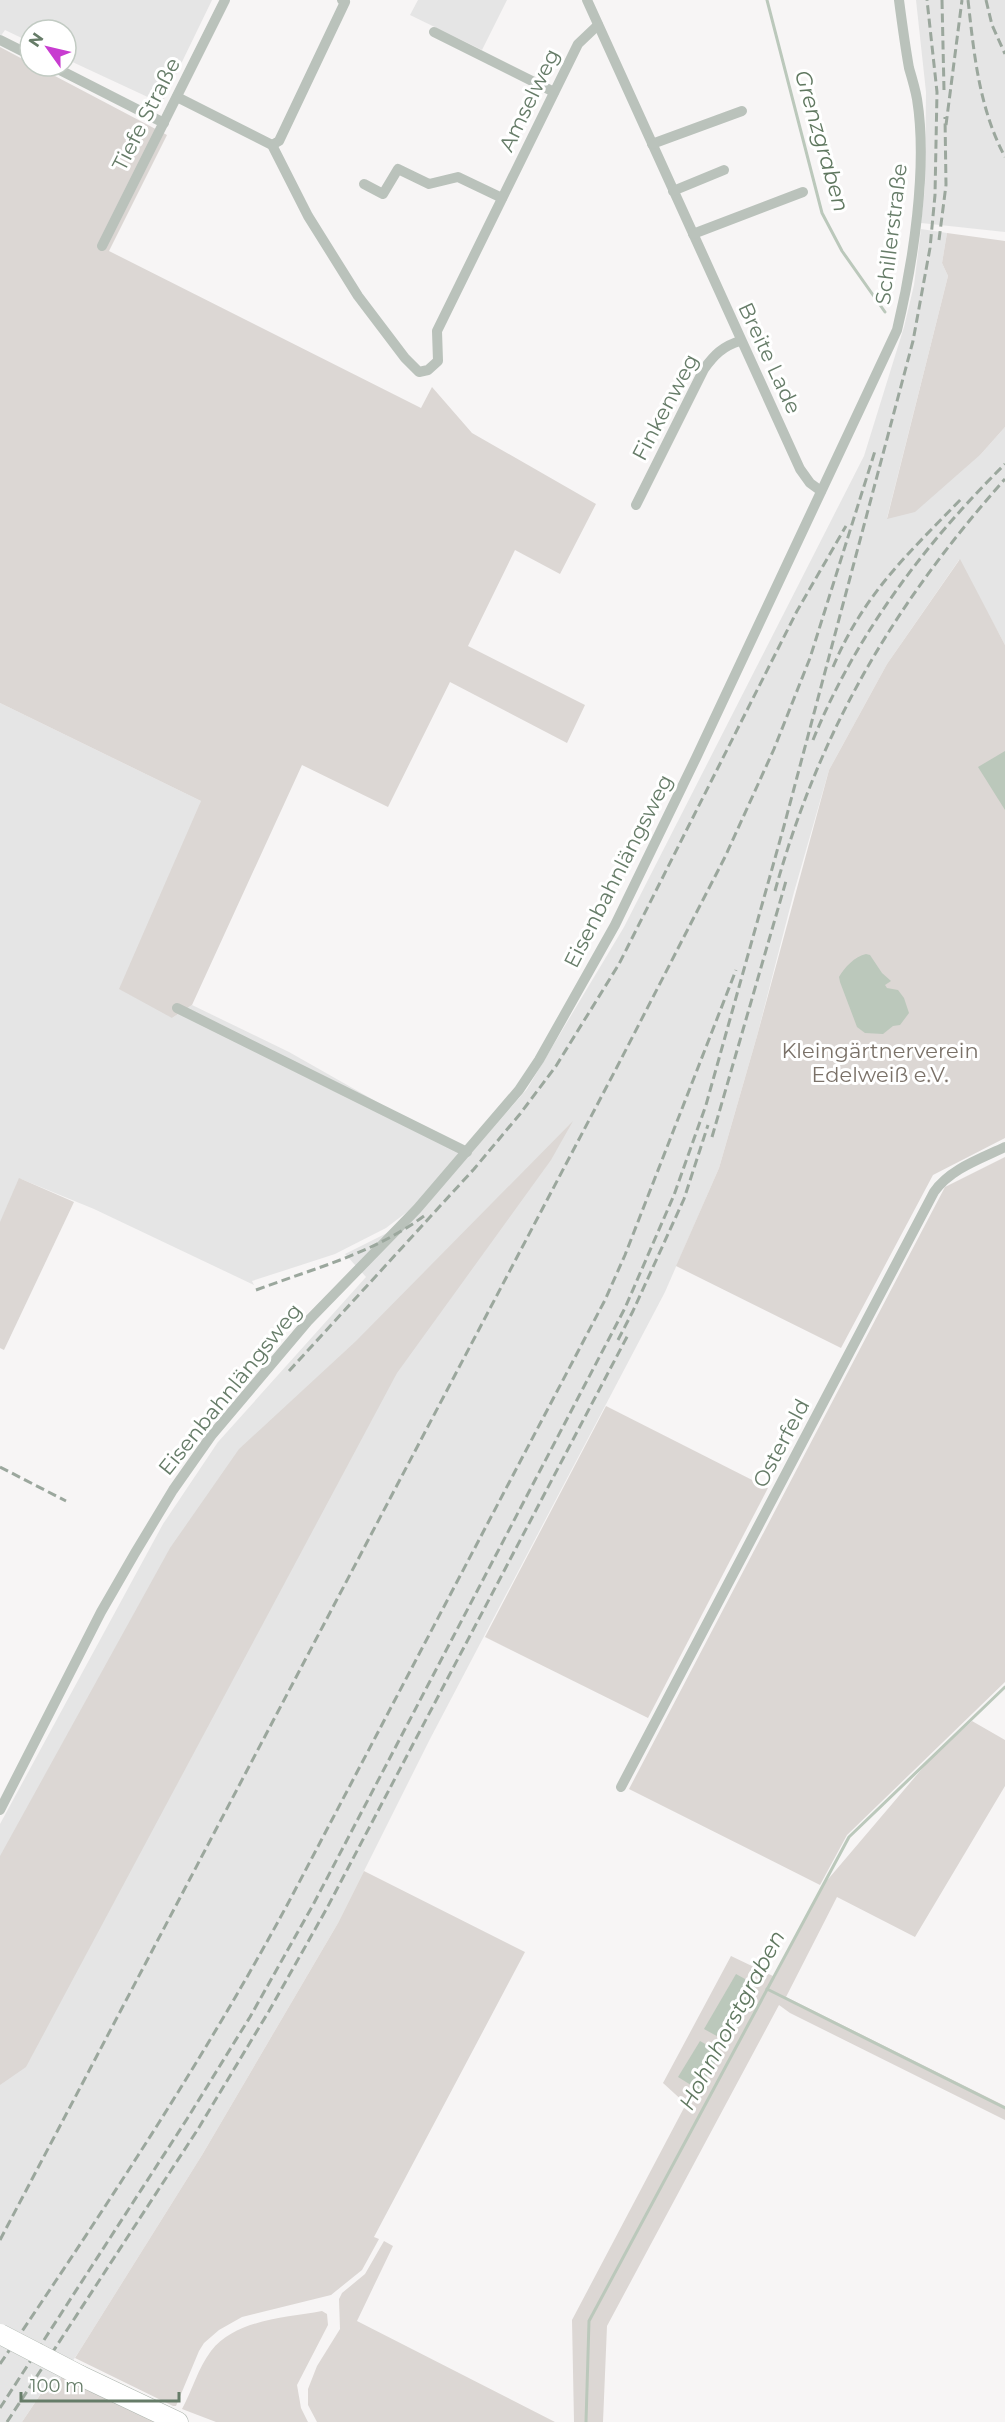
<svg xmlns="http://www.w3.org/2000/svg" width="1005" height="2422" viewBox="0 0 1005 2422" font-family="Montserrat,sans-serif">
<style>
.built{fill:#e5e5e5}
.green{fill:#dcd7d4}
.water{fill:#bbc8bb}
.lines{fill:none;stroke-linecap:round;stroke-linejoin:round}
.stream{stroke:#bbc8bb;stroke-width:3}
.major-casing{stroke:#adb5ae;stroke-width:21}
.minor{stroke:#bac2bb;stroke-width:10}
.major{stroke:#fff;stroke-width:20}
.rail{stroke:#9ba79d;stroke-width:3;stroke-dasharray:9 4.5;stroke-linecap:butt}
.major-bridge-casing{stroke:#adb5ae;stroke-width:21;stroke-linecap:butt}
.major-bridge{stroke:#fff;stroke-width:20}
.labels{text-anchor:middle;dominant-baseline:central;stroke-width:6;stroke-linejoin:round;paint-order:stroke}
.street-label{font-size:21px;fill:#667c68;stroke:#fff}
.park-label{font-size:21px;fill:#7a7168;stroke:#fff}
.water-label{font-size:22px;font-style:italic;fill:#607860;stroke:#fff}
</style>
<rect width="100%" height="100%" fill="#f7f5f5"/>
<g class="built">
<polygon points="0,0 212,0 164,99 152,99 66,59 66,30 30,30 30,42 5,30 0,37"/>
<polygon points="418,0 507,0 482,50 410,15"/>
<polygon points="916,0 1005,0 1005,232 921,223 925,187 926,92"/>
<polygon points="921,229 947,233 942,263 948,276 887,518 981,454 1005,427 1005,645 959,560 887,664 829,770 794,892 757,1036 719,1168 665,1292 430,1739 338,1923 202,2155 80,2350 50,2395 43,2390 22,2422 0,2422 0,1824 163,1524 218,1442 366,1277 345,1254 391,1231 473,1151 527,1089 624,927 864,456 904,327 914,285"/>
<polygon points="0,703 201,801 172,1018 192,1005 289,1052 423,1128 460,1154 411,1209 386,1228 335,1254 252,1281 254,1285 94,1209 21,1179 0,1225"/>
</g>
<g class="green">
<polygon points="0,47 30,63 30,66 36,66 167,135 109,251 421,408 432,387 472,433 596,504 560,574 515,550 468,646 585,705 567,743 450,682 388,807 302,765 192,1005 172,1018 119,989 201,801 0,703"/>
<polygon points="947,233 1005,241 1005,427 981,454 915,512 887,519 948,276 942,263"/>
<polygon points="960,559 1005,645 1005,1138 933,1175 841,1348 676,1266 719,1168 757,1036 829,770 887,664"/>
<polygon points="573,1121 551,1160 397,1373 26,2067 0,2085 0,1856 170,1548 239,1449 356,1341"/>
<polygon points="1005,1157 1005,1682 847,1835 820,1885 629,1789 945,1187"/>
<polygon points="19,1178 74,1202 4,1350 0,1348 0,1222"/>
<polygon points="606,1406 768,1488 648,1718 485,1637"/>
<polygon points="972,1721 1005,1740 1005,1786 915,1937 837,1897 786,1997 1005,2106 1005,2120 790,2013 779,2005 607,2326 603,2422 574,2422 572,2320 686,2104 663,2083 731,1956 775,1977 824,1884 932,1757"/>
<polygon points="364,1871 525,1952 374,2237 379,2239 362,2270 331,2295 242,2317 219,2330 204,2343 199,2351 176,2406 173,2406 75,2358 202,2155 338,1923"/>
<polygon points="384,2241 393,2246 357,2321 555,2422 317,2422 308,2405 308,2389 317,2366 340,2329 339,2299 342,2293 365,2274"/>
<path d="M322,2311L327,2314L328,2325L297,2385L301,2408L308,2422H216L182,2409C192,2391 198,2368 211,2351C236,2319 285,2318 322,2311Z"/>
<polygon points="63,2375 158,2422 22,2422 44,2389 50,2394"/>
</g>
<g class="water">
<polygon points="1005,751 1005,810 978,767"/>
<path d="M866,954L870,955L882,973L891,981L885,985L887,988L898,990L904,998L909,1013L900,1025L893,1026L883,1034L865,1033L857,1027L840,982L839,977C844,968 855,956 866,954Z"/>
<polygon points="736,1974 756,1985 724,2040 704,2029"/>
<polygon points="700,2041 721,2053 699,2090 678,2077"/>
</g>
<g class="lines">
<g class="stream">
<polyline points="767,0 822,213 842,251 885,312"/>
<polyline points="767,1989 1005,2108"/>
<polyline points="586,2422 589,2321 849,1837 1005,1687"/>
</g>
<g class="major-casing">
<polyline id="major" points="79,2375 178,2422"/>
</g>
<g class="minor">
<polyline points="587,0 800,469 810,483 821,491"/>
<polyline points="434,32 554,92"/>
<polyline points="0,40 30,55"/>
<polyline points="52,66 164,123"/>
<polyline points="177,97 272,145 308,216 358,296 405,358 419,372 428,370 438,361 437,331 578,44 598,25"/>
<polyline points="652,144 742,111"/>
<polyline points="272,145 279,141 345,2 342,0"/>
<polyline points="364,184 383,194 398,169 429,184 458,177 502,198"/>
<polyline points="673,191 724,170"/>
<polyline points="693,234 803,192"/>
<polyline points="102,246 225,0"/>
<path d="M636,505L704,369C714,355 723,346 740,341"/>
<polyline points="177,1008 467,1152"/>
<path d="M621,1787L934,1192C950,1169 980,1159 1005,1147"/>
<path d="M0,1810L101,1612L135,1553L173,1490L211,1436L308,1321L417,1209L519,1090L539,1060L615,925L696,758L897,330C913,264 928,167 917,99C915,88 912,78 909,68C905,45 902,23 899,0"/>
</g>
<use href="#major" class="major"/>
<g class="rail">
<polyline points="942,0 944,90"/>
<path d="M968,0C974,54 979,108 1005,157"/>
<polyline points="986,0 992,25 1005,54"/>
<polyline points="946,125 962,0"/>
<polyline points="939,240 946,185 945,117"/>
<path d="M833,667C864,593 909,553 963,497"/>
<path d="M813,740C855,636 925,543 1005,464"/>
<path d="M775,891C820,729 894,604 1005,479"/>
<polyline points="712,1137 786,881"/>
<path d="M256,1290C315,1268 372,1254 424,1216"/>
<polyline points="618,1340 633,1311 684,1199 708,1125"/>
<polyline points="289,1371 474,1169 520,1114 556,1066 619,964 797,611 846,526"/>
<polyline points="0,1467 66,1501"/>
<polyline points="0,2240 617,1067 725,857 774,749 810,658 875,451"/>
<path d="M0,2364C103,2211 206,2057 293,1894L605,1300L625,1255L736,970"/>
<polyline points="0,2408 187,2119 250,2017 313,1905 625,1308 674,1195 706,1105 784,826 913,341 930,248 935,195 937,92 927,0"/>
<polyline points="7,2422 198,2129 269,2011 327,1908 629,1333"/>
</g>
<g class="major-bridge-casing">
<polyline id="major-bridge" points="0,2334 79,2375"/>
</g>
<use href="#major-bridge" class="major-bridge"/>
</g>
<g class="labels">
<g class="street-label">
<text transform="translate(529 100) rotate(-64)">Amselweg</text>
<text transform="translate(146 114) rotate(-63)">Tiefe Straße</text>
<text transform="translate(891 234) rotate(-83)">Schillerstraße</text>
<text transform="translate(770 358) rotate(65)">Breite Lade</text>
<text transform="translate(665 407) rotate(-62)">Finkenweg</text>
<text transform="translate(618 871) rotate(-63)">Eisenbahnlängsweg</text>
<text transform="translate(230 1389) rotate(-51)">Eisenbahnlängsweg</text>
<text transform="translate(781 1443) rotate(-62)">Osterfeld</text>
</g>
<g class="park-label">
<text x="880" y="1050">Kleingärtnerverein<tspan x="880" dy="24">Edelweiß e.V.</tspan></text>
</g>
<g class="water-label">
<text transform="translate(822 141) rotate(74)">Grenzgraben</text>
<text transform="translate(732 2020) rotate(-62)">Hohnhorstgraben</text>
</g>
</g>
<g transform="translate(48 48) rotate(304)"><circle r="28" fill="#ffffff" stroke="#c2cbc3" stroke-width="1.5"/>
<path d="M0-4.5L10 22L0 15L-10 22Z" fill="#c83cd0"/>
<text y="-9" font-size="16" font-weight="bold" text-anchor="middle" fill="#667c68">N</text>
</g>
<path d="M21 2392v9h158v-9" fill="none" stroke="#667c68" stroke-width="3"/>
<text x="30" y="2392" font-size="18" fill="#667c68" stroke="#ffffff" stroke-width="4.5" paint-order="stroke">100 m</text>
</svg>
